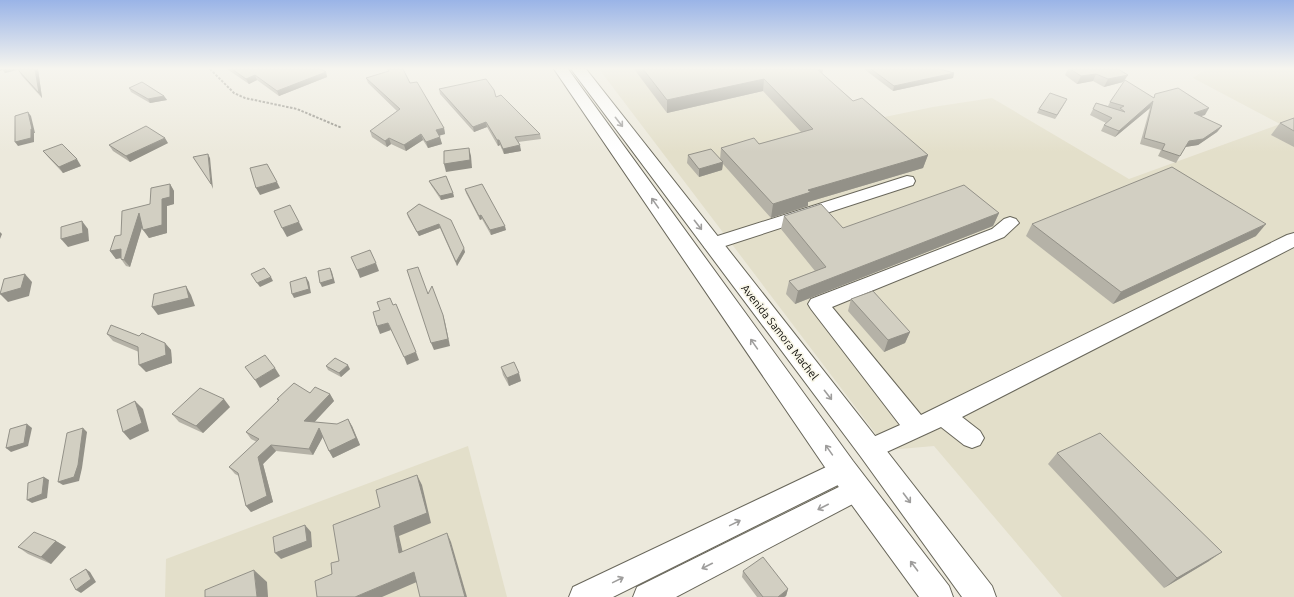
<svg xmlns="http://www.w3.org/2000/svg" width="1294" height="597" viewBox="0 0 1294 597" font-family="Ubuntu,sans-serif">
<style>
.built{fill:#e3dfca}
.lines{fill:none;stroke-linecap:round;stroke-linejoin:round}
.minor-casing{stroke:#68665a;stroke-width:2}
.highway-casing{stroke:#68665a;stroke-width:2}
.path{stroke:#8b8980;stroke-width:2;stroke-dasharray:2.5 1.5;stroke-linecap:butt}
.minor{fill:#fff;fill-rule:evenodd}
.highway{fill:#fff;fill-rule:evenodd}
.wall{fill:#b5b2a7}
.shaded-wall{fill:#939188}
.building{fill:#d2cfc2;stroke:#939188}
.oneway{stroke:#9e9d9c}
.labels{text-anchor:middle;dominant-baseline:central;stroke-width:3.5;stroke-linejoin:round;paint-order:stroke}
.street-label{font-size:11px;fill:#0c0b07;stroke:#f9f7e9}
</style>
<rect width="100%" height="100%" fill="#ece9dc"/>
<g class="built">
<polygon points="599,69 784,69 865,121 933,107 992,98 1129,179 1280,124 1193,78 1205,70 1204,69 1294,69 1294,597 1062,597 934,446 888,450"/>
<polygon points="468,446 507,597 165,597 166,559"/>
</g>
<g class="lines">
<g class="minor-casing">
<g id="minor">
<polygon points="907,176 913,177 915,181 913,185 719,248 712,250 705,248 703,244 705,240"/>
<polygon points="1010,217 1016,219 1019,223 1004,237 832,307 921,415 1287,235 1294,233 1294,247 962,417 980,431 984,438 980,445 972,448 964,445 941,427 878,456 870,460 862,456 858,449 862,442 900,425 811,309 808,304 811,299 992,229 1004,219"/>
<polygon points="843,459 852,462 855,470 852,478 613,597 569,597 573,587"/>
<polygon points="857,478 866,481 870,489 866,497 676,597 633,597 637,587"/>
</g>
</g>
<g class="highway-casing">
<g id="highway">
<polygon points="554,69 568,69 853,461 949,586 953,597 919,597 833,479"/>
<polygon points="571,69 586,69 879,441 992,586 996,597 962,597 861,457"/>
</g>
</g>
<polyline class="path" points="210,69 234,93 245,98 297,109 342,128"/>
<use href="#minor" class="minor"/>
<use href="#highway" class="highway"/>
</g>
<g class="wall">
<polygon points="0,69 38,69 42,98 22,76 19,71 19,69 5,73 3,70 0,71"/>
<polygon points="227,69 321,69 326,72 327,77 279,96 257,80 249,84"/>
<polygon points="387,69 403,69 410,83 444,128 445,134 439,136 442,144 428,148 423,140 406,151 391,144 387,147 372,137 370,131 397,111 368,83 366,78 388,71"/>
<polygon points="634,69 823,69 822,73 853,101 928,155 923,168 808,202 808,206 771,218 723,164 722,170 699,177 687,163 688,155 720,160 721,148 759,144 801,132 763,91 667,113"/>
<polygon points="864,69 940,69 954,73 953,78 893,91"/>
<polygon points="1068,69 1118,69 1128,75 1123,82 1104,87 1093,81 1077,84 1065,75"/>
<polygon points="129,88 164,96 167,100 150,103 131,92"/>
<polygon points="439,89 496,97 540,134 541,139 518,142 521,151 504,154 500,145 498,146 487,127 474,132 440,94"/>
<polygon points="1155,94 1205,115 1200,116 1222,126 1217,132 1198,145 1185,147 1176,163 1158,156 1161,150 1140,144 1150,108 1115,137 1101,131 1104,125 1106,123 1090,115 1096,103 1108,106 1110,102 1154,97"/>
<polygon points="1067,99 1055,119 1037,113 1039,109"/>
<polygon points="1294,118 1294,147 1271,135 1280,123"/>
<polygon points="168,143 130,162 113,151 109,145"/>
<polygon points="43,151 81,166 63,173 48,157"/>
<polygon points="429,181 453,193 454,197 441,200 431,185"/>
<polygon points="170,184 174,191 174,204 167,206 167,233 149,238 142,226 130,267 126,266 121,259 121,258 116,259 110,251 121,235"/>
<polygon points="465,189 506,230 491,235 482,219 480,220 466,193"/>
<polygon points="419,204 465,252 457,266 440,228 419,236 408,217 407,213"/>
<polygon points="999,213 993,226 795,304 786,294 789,281 815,271 781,229 784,216 843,228"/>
<polygon points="1032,224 1256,236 1113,304 1026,236"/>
<polygon points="851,299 910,332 905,343 884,352 848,311"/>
<polygon points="107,334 139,336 165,343 171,350 172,363 146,372 139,352 113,341"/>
<polygon points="326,366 350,369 341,377 328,370"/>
<polygon points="501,367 521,381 509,386 503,375"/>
<polygon points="310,393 330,394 334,401 314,422 352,426 360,445 333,458 329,451 323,436 313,455 276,451 263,464 273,502 251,512 246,506 239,476 235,474 229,467 257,442 251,439 246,432 278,401 277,399"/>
<polygon points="230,407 203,433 179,422 172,414"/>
<polygon points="1057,453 1209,561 1164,588 1048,464"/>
<polygon points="56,541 66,547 51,564 28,554 18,547"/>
<polygon points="743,571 788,589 786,596 784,597 757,597 742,577"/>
</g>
<g class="shaded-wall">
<polygon points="0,69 21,69 5,73 3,70 0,71"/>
<polygon points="35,69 38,69 42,98 39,93"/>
<polygon points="813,69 823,69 822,74"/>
<polygon points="326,72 327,77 279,96 277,91"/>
<polygon points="954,73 953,78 893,91 894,86"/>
<polygon points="1096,74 1093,81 1077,84 1081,76"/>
<polygon points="255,75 257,80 249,84 246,79"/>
<polygon points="1128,75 1123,82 1104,87 1108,79"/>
<polygon points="764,79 763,91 667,113 667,100"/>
<polygon points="164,96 167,100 150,103 148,99"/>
<polygon points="1067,99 1065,103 1055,119 1057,115"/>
<polygon points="1153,101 1150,108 1115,137 1119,131"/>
<polygon points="1209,108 1205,115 1190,119 1194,113"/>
<polygon points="28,112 31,116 35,133 34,133 34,142 18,146 15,142"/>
<polygon points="486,122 487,127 474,132 473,127"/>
<polygon points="1222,126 1217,132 1198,145 1185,147 1189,141"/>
<polygon points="444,128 445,134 437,136 436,130"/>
<polygon points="421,134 423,140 406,151 404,145"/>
<polygon points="440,137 442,144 428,148 426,142"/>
<polygon points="165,138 168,143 130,162 126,156"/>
<polygon points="389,138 391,144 387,147 385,141"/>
<polygon points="497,140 499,140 500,145 498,146"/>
<polygon points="520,145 521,151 504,154 503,149"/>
<polygon points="469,148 471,156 472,168 446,172 444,164"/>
<polygon points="208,154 210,158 213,189 211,184"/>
<polygon points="928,155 923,168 808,202 808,206 771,218 773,204 808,190"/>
<polygon points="77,159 81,166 63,173 59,167"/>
<polygon points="723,162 722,170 699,177 699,169"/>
<polygon points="277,182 280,188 260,195 256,188"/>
<polygon points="170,184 174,191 174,204 167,206 167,233 149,238 143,230 162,199"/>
<polygon points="453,193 454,197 441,200 440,196"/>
<polygon points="139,213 144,221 130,267 124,260 125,257 116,259 110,251"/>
<polygon points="999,213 993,226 795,304 798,291"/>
<polygon points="481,215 482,219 480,220 479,216"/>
<polygon points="82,221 88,229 89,241 68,247 61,239"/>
<polygon points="299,222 303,230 287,237 282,228"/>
<polygon points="439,224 440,228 419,236 417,232"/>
<polygon points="1266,224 1256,236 1113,304 1121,292"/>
<polygon points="505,226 506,230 491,235 490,230"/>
<polygon points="0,232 2,234 0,239"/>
<polygon points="464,248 465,252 457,266 456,262"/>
<polygon points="376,263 379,271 360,278 357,270"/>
<polygon points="330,268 332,272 335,283 322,287 320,283"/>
<polygon points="25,274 32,282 29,296 8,302 0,294"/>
<polygon points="271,277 273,281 260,287 257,283"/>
<polygon points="306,277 309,282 311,293 294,298 292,294"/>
<polygon points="186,286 191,295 195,306 158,315 152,307"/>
<polygon points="443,315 445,322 450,346 434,350 431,343"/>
<polygon points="388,323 391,330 380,334 377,326"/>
<polygon points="910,332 905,343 884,352 888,340"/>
<polygon points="165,343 171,350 172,363 146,372 139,365"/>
<polygon points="416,352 419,360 407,365 404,357"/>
<polygon points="348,365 350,369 341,377 339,373"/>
<polygon points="275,368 280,376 260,388 255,380"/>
<polygon points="519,373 521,381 509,386 507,378"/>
<polygon points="330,394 334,401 309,428 304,421"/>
<polygon points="224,399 230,407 203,433 196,426"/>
<polygon points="135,401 143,409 149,431 130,440 123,432"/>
<polygon points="348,419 352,426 360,445 333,458 329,451"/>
<polygon points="27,424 32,428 28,446 11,452 6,448"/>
<polygon points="83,428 87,432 82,468 79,481 63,485 58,482"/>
<polygon points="319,428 324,435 313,455 309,449"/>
<polygon points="271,445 276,451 263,464 273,502 251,512 246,506 258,457"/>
<polygon points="417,475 422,485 431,523 399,536 405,562 399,553 394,526"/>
<polygon points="44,477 49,480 47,498 32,503 27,500"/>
<polygon points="305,525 311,532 312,547 281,559 275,553"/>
<polygon points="447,533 451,542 467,597 465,597"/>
<polygon points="56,541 66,547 51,564 41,557"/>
<polygon points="1222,552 1209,561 1164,588 1177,578"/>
<polygon points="86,569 90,572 96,582 81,593 76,590"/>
<polygon points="254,570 267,582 268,597 257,597"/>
<polygon points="414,572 419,581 382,597 355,597"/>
<polygon points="788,589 786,596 784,597 778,597"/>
</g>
<g class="building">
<polygon points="19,69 35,69 39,93 19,71"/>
<polygon points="232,69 321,69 326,72 277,91 255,75 246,79"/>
<polygon points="388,69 403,69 410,83 417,82 444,128 436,130 440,137 426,142 421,134 404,145 389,138 385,141 370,131 400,109 366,78 389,71"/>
<polygon points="643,69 817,69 853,101 862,98 928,155 808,190 811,192 773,204 721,148 754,138 759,144 813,129 764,79 667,100"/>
<polygon points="871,69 940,69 954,73 894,86"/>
<polygon points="1070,69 1118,69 1128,75 1108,79 1096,74 1081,76"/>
<polygon points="486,79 494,90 496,97 501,95 540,134 515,137 520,145 503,149 499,140 497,140 486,122 473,127 439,89"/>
<polygon points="1125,80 1154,98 1155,94 1178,88 1209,108 1194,113 1222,126 1203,139 1189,141 1180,156 1162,150 1165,144 1144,138 1153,101 1119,131 1104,125 1112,118 1093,109 1096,103 1125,112 1120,108 1124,106 1110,102"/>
<polygon points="142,82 164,96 148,99 129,88"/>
<polygon points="1050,93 1067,99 1057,115 1039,109"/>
<polygon points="28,112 32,129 31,129 31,138 15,142 15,116"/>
<polygon points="1294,118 1294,131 1280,123"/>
<polygon points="146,126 165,138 126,156 109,145"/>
<polygon points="62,144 77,159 59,167 43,151"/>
<polygon points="469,148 470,160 444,164 444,151"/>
<polygon points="711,149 723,162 699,169 688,155"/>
<polygon points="208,154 211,184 193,157"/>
<polygon points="267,164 277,182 256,188 250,168"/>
<polygon points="1172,167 1266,224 1121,292 1032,224"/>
<polygon points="446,176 453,193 440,196 429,181"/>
<polygon points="170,184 170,197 162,199 162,225 143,230 139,213 124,260 121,259 121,249 110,251 115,236 121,235 122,211 150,204 151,188"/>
<polygon points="482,184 505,226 490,230 481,215 479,216 465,189"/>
<polygon points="964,185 999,213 798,291 789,281 826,267 784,216 821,204 843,228"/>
<polygon points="419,204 451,220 464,248 456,262 439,224 417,232 407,213"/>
<polygon points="290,205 299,222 282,228 274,211"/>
<polygon points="82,221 83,233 61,239 61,227"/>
<polygon points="370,250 376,263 357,270 351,257"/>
<polygon points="418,267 428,294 432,286 443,315 448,339 431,343 407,270"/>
<polygon points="264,268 271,277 257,283 251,274"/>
<polygon points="330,268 333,279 320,283 318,271"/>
<polygon points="25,274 21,288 0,294 4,279"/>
<polygon points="306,277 309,289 292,294 290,282"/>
<polygon points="186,286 189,298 152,307 154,294"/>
<polygon points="873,291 910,332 888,340 851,299"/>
<polygon points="390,298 393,305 396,304 416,352 404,357 388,323 377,326 373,312 380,310 377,302"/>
<polygon points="111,325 139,336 142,333 165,343 166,355 139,365 138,347 107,334"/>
<polygon points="265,355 275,368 255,380 245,367"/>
<polygon points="335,358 348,365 339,373 326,366"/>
<polygon points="514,362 519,373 507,378 501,367"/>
<polygon points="294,383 310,393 315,387 330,394 304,421 337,424 348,419 356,438 329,451 319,428 309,449 271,445 258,457 267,496 246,506 238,473 229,467 259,439 246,432 279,400 277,399"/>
<polygon points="200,388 224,399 196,426 172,414"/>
<polygon points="135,401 142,423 123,432 117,410"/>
<polygon points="27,424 24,443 6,448 10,429"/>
<polygon points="83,428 78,465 74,477 58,482 67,433"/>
<polygon points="1100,433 1222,552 1177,578 1057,453"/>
<polygon points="417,475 427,513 394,526 399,553 447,533 465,597 420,597 414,572 355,597 317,597 315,581 332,574 331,563 339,561 333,525 380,507 376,490"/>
<polygon points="44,477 42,494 27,500 28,483"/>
<polygon points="305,525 307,541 275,553 273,537"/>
<polygon points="34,532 56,541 41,557 18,547"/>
<polygon points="763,557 788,589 778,597 763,597 743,571"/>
<polygon points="86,569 91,579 76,590 70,579"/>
<polygon points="254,570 257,597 205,597 205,590"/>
</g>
<defs><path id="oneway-shaft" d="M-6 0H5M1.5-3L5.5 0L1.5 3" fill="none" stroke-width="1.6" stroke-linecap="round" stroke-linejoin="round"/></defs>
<g class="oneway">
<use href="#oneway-shaft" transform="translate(619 122) rotate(52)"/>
<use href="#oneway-shaft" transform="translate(655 203) rotate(-125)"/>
<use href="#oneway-shaft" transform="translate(698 225) rotate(52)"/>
<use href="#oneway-shaft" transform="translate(754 344) rotate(-125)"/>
<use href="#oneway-shaft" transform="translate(828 395) rotate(52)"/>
<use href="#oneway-shaft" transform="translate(829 450) rotate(-125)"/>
<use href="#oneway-shaft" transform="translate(907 498) rotate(53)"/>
<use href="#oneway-shaft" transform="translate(823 507) rotate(153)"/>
<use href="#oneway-shaft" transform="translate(735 523) rotate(-26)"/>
<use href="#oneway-shaft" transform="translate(707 566) rotate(153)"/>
<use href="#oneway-shaft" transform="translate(914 566) rotate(-127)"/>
<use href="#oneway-shaft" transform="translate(618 580) rotate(-26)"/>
</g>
<linearGradient id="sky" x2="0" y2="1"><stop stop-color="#9ab4e7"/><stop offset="0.45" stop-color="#f6f5ef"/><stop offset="1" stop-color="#f6f5ef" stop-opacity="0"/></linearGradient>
<rect width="1294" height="152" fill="url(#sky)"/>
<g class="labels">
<g class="street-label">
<text transform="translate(780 332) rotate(52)">Avenida Samora Machel</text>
</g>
</g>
</svg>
